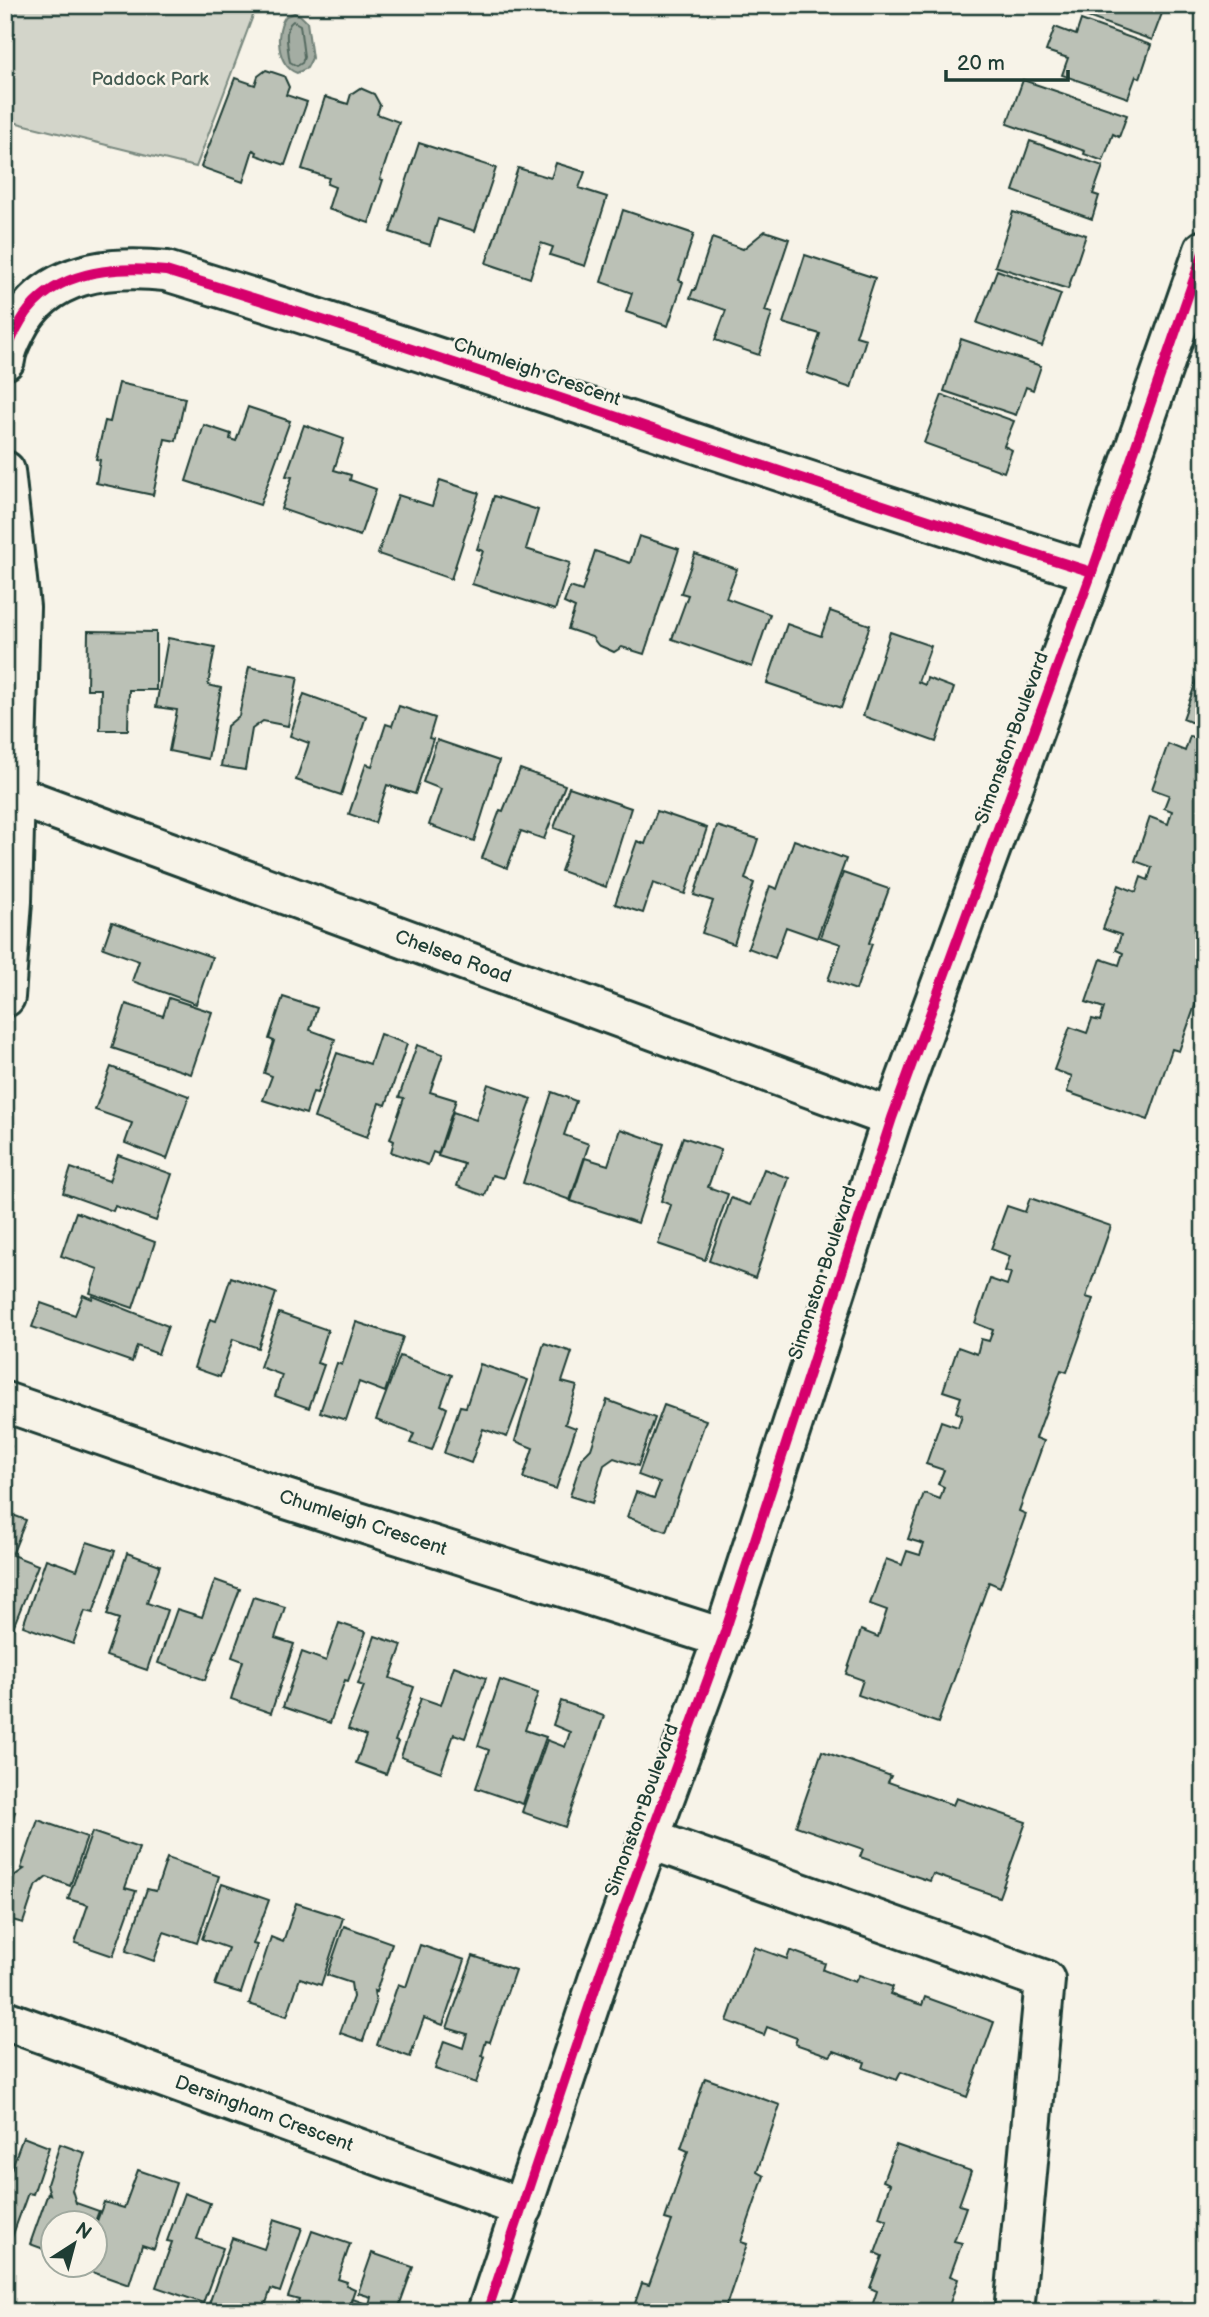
<svg xmlns="http://www.w3.org/2000/svg" width="1209" height="2317" viewBox="0 0 1209 2317" font-family="'Balsamiq Sans',sans-serif">
<style>
.green{fill:#d3d5ca;stroke:#79897f;stroke-width:2}
.water{fill:#a4ada3;stroke:#6f8077;stroke-width:2}
.lines{fill:none;stroke-linecap:round;stroke-linejoin:round}
.shore{stroke:#546a60;stroke-width:2}
.building{fill:#bbc1b6;stroke:#1f3d34;stroke-width:2}
.minor-casing{stroke:#1f3d34;stroke-width:44}
.path{stroke:#1f3d34;stroke-width:4.5;stroke-dasharray:7 5;stroke-linecap:butt}
.minor{stroke:#f7f3e8;stroke-width:38}
.cycleway-casing{stroke:#f7f3e8;stroke-width:15}
.cycleway{stroke:#d6006c;stroke-width:10}
.labels{text-anchor:middle;dominant-baseline:central;stroke-width:5;stroke-linejoin:round;paint-order:stroke}
.park-label{font-size:19px;fill:#435b52;stroke:#f7f3e8}
.street-label{font-size:19px;fill:#1f3d34;stroke:#f7f3e8}
</style>
<rect width="100%" height="100%" fill="#f7f3e8"/>
<filter id="ink" filterUnits="userSpaceOnUse"><feTurbulence type="fractalNoise" baseFrequency=".0143" numOctaves="2"/><feDisplacementMap in="SourceGraphic" scale="14" xChannelSelector="R" yChannelSelector="G"/><feConvolveMatrix kernelMatrix="1 2 1 2 8 2 1 2 1" color-interpolation-filters="sRGB"/></filter>
<g filter="url(#ink)">
<polygon class="green" points="5,5 257,5 196,167 5,120"/>
<path class="water" d="M294,13L300,15L307,22L312,58L307,68L297,73C277,67 274,30 286,16Z"/>
<g class="lines">
<path class="shore" d="M293,21L300,25L304,57L302,63L297,66L290,62L289,57C288,46 283,28 293,21Z"/>
</g>
<g class="building">
<polygon points="1070,5 1162,5 1164,8 1152,40 1068,10"/>
<polygon points="1081,20 1151,45 1140,78 1136,76 1128,98 1062,75 1068,58 1046,51 1055,27 1076,35"/>
<polygon points="266,70 284,76 289,87 286,95 307,102 285,165 256,155 257,152 253,150 243,182 201,167 235,78 255,85 258,76"/>
<polygon points="1023,80 1127,115 1119,137 1113,134 1103,161 1084,154 1085,151 1007,124"/>
<polygon points="360,88 374,94 380,105 377,114 399,122 380,179 383,180 369,223 328,209 335,187 327,184 329,178 302,169 325,97 348,104 351,94"/>
<polygon points="1030,141 1103,166 1093,194 1099,196 1092,219 1013,191"/>
<polygon points="419,143 496,168 475,231 438,219 430,245 390,232"/>
<polygon points="556,163 585,172 579,188 607,197 585,266 550,255 553,247 541,243 530,278 486,263 518,168 551,178"/>
<polygon points="623,210 694,234 679,280 683,282 668,326 626,312 632,293 601,282"/>
<polygon points="1013,212 1086,235 1068,289 995,266"/>
<polygon points="765,231 789,239 765,311 772,313 759,355 715,340 726,310 690,298 693,290 695,290 712,238 743,249"/>
<polygon points="805,255 875,278 856,336 866,339 851,388 807,373 820,334 783,323"/>
<polygon points="997,270 1061,294 1042,346 977,323"/>
<polygon points="961,339 1041,366 1033,390 1026,387 1016,415 944,391"/>
<polygon points="119,383 185,398 176,441 165,439 153,495 96,483 100,460 96,459 105,421 110,422"/>
<polygon points="942,395 1014,421 1004,446 1012,450 1004,472 924,443"/>
<polygon points="248,407 290,421 260,505 186,481 204,425 231,434 230,439 236,441"/>
<polygon points="304,425 344,439 334,470 351,475 350,480 376,489 360,536 281,509 292,477 286,476"/>
<polygon points="440,480 479,493 451,579 378,554 398,495 432,506"/>
<polygon points="494,496 538,510 526,549 570,563 555,610 472,584 483,551 477,549"/>
<polygon points="639,536 679,549 644,654 622,647 614,652 598,645 592,637 568,629 575,608 564,603 570,587 582,591 595,551 630,563"/>
<polygon points="695,554 737,569 726,598 770,614 752,667 672,639 688,595 681,593"/>
<polygon points="830,611 870,625 841,708 767,683 787,624 821,636"/>
<polygon points="88,631 156,632 156,690 129,690 128,730 100,730 101,689 87,689"/>
<polygon points="890,632 931,646 918,682 925,685 927,678 954,688 936,742 863,716"/>
<polygon points="168,638 215,647 208,685 221,688 208,759 169,751 177,710 156,707"/>
<polygon points="249,667 298,677 288,726 263,721 252,729 245,770 221,766 227,726 239,716"/>
<polygon points="1198,676 1204,677 1204,957 1197,977 1204,980 1179,1051 1172,1049 1148,1120 1067,1092 1072,1076 1054,1070 1070,1027 1087,1033 1092,1019 1100,1021 1104,1008 1086,1002 1101,959 1119,965 1123,953 1116,950 1121,935 1103,929 1119,885 1136,892 1141,877 1148,880 1152,867 1135,861 1150,817 1168,824 1172,811 1164,808 1169,795 1152,789 1168,744 1185,751 1190,736 1197,739 1201,726 1183,719"/>
<polygon points="304,694 366,716 341,795 296,780 309,743 290,736"/>
<polygon points="399,706 435,718 429,738 433,739 415,794 387,785 375,823 349,814 366,764 372,766 386,724 392,726"/>
<polygon points="437,740 499,761 474,841 429,825 441,789 423,782"/>
<polygon points="520,769 565,785 544,839 521,831 507,868 482,858 500,810 503,811"/>
<polygon points="569,787 631,808 606,887 561,871 574,835 554,828"/>
<polygon points="657,811 707,828 685,894 653,883 643,913 615,904 637,841 645,844"/>
<polygon points="717,826 758,839 745,879 754,883 734,944 702,933 713,901 694,895"/>
<polygon points="794,840 846,859 817,938 786,927 775,958 748,948 770,886 777,889"/>
<polygon points="843,873 889,889 869,943 872,944 856,990 828,980 841,944 820,937"/>
<polygon points="112,922 212,957 196,1004 132,981 139,961 103,948"/>
<polygon points="283,997 317,1008 310,1030 335,1039 317,1093 313,1092 306,1114 263,1100 272,1076 264,1073 274,1041 269,1039"/>
<polygon points="169,998 212,1012 191,1074 112,1048 126,1004 163,1016"/>
<polygon points="380,1034 407,1044 386,1105 379,1103 367,1137 314,1118 337,1053 370,1064"/>
<polygon points="417,1045 443,1054 430,1092 456,1100 438,1154 433,1152 428,1165 391,1152 394,1141 390,1139 404,1098 399,1097"/>
<polygon points="111,1067 189,1096 167,1159 125,1143 132,1123 95,1110"/>
<polygon points="488,1084 532,1099 503,1178 492,1175 485,1196 457,1186 464,1164 438,1156 453,1112 476,1120"/>
<polygon points="552,1092 576,1101 564,1135 589,1144 570,1200 523,1183"/>
<polygon points="620,1129 664,1144 638,1223 571,1201 585,1158 608,1165"/>
<polygon points="683,1137 721,1150 708,1187 728,1194 705,1260 658,1244 671,1205 661,1201"/>
<polygon points="118,1155 172,1174 156,1221 115,1206 113,1211 63,1193 71,1168 109,1181"/>
<polygon points="764,1169 789,1178 755,1278 709,1261 731,1198 750,1205"/>
<polygon points="1030,1198 1111,1226 1086,1297 1093,1299 1067,1372 1061,1370 1036,1438 1044,1441 1019,1511 1026,1514 1000,1587 989,1582 938,1723 858,1695 863,1680 846,1674 861,1630 878,1637 887,1610 870,1604 886,1559 902,1565 907,1551 920,1555 924,1544 908,1539 924,1493 940,1499 944,1487 938,1484 944,1470 926,1464 941,1421 958,1427 962,1415 956,1412 961,1397 943,1391 958,1347 977,1354 981,1339 989,1341 993,1330 975,1323 990,1279 1007,1285 1011,1273 1005,1271 1010,1256 991,1249 1007,1206 1025,1212"/>
<polygon points="76,1212 155,1242 133,1308 90,1293 98,1269 61,1256"/>
<polygon points="231,1277 276,1293 258,1348 233,1339 220,1377 194,1368 210,1319 216,1321"/>
<polygon points="83,1295 92,1299 93,1296 168,1326 158,1354 137,1346 132,1362 32,1327 41,1303 75,1315"/>
<polygon points="279,1313 328,1330 317,1363 324,1365 309,1408 275,1396 282,1375 260,1367"/>
<polygon points="356,1322 403,1337 385,1392 359,1382 346,1420 320,1412 337,1363 342,1365"/>
<polygon points="544,1343 572,1352 562,1382 577,1386 565,1424 576,1428 556,1489 523,1478 533,1448 515,1441"/>
<polygon points="400,1356 452,1375 441,1405 447,1408 432,1450 410,1443 414,1434 376,1420"/>
<polygon points="480,1364 528,1380 507,1437 483,1429 471,1463 444,1453 460,1406 466,1407"/>
<polygon points="607,1400 655,1418 638,1466 614,1458 604,1465 592,1503 570,1496 582,1458 591,1449"/>
<polygon points="664,1405 706,1420 666,1531 627,1517 636,1492 654,1498 660,1483 638,1475"/>
<polygon points="5,1512 26,1520 12,1555 38,1565 10,1635 5,1633"/>
<polygon points="87,1542 115,1551 93,1613 85,1611 73,1644 23,1626 46,1559 77,1570"/>
<polygon points="127,1553 160,1565 147,1603 167,1610 147,1670 106,1656 119,1619 107,1615"/>
<polygon points="215,1580 240,1589 205,1680 158,1663 177,1609 202,1617"/>
<polygon points="253,1597 285,1607 275,1638 294,1644 271,1713 231,1699 243,1661 232,1657"/>
<polygon points="339,1623 366,1632 348,1681 345,1680 330,1723 283,1707 302,1652 326,1661"/>
<polygon points="375,1636 402,1645 390,1678 414,1687 395,1741 398,1742 386,1774 356,1763 366,1736 348,1729 364,1686 358,1684"/>
<polygon points="454,1666 486,1678 465,1738 454,1734 441,1772 401,1757 421,1698 441,1705"/>
<polygon points="500,1680 538,1693 525,1730 546,1737 523,1804 476,1788 489,1750 478,1746"/>
<polygon points="561,1701 604,1716 565,1827 522,1812 547,1740 565,1747 570,1732 553,1725"/>
<polygon points="822,1751 891,1776 888,1782 953,1805 956,1798 1026,1822 999,1897 933,1874 930,1881 915,1876 860,1857 863,1849 796,1826"/>
<polygon points="5,1809 15,1812 5,1841"/>
<polygon points="38,1820 87,1837 70,1886 47,1877 35,1887 23,1923 5,1918 5,1901 14,1876 24,1869 21,1868"/>
<polygon points="92,1832 139,1848 125,1888 136,1891 113,1956 75,1943 88,1905 68,1899"/>
<polygon points="167,1858 219,1876 197,1943 164,1932 154,1961 126,1951 147,1889 156,1891"/>
<polygon points="222,1884 269,1900 253,1944 257,1945 241,1993 215,1985 228,1948 202,1939"/>
<polygon points="296,1903 343,1918 321,1985 300,1978 287,2016 249,2004 271,1937 283,1942"/>
<polygon points="344,1926 392,1943 376,1992 374,1991 376,2003 363,2041 340,2033 353,1997 351,1983 327,1975"/>
<polygon points="420,1945 465,1960 443,2025 424,2018 410,2057 377,2045 398,1984 406,1987"/>
<polygon points="754,1947 787,1959 790,1951 792,1951 825,1963 823,1970 855,1982 859,1975 893,1987 890,1994 900,1998 922,2005 925,1997 994,2022 967,2097 901,2072 897,2080 863,2068 865,2062 834,2051 830,2056 795,2044 797,2038 767,2027 764,2035 727,2021"/>
<polygon points="473,1956 515,1970 490,2042 486,2041 482,2055 485,2057 476,2083 435,2069 444,2041 463,2048 467,2034 447,2028"/>
<polygon points="705,2078 780,2105 757,2172 764,2176 741,2242 747,2244 724,2312 632,2312 642,2283 649,2285 672,2221 665,2219 688,2151 681,2148"/>
<polygon points="23,2137 49,2147 33,2194 28,2193 12,2237 5,2234 5,2173 9,2175"/>
<polygon points="60,2144 85,2153 72,2190 76,2203 99,2211 94,2224 52,2222 52,2252 30,2244 48,2193 50,2194 47,2184"/>
<polygon points="896,2145 971,2171 959,2205 966,2207 954,2241 962,2243 950,2276 958,2279 947,2312 870,2312 877,2291 870,2288 882,2256 875,2253 887,2220 879,2217 890,2184 883,2181"/>
<polygon points="138,2170 176,2183 154,2249 142,2245 129,2285 81,2268 82,2264 94,2264 94,2229 104,2202 124,2208"/>
<polygon points="184,2193 210,2203 197,2239 223,2248 203,2303 156,2287 172,2242 167,2241"/>
<polygon points="274,2219 302,2228 280,2292 271,2289 263,2312 231,2312 209,2304 232,2238 264,2249"/>
<polygon points="312,2231 350,2244 338,2279 347,2282 346,2285 355,2289 347,2312 295,2312 299,2300 288,2297"/>
<polygon points="372,2253 413,2267 397,2312 349,2312 353,2299 369,2305 371,2297 358,2293"/>
</g>
<g class="lines">
<g class="minor-casing">
<g id="minor">
<path d="M5,360C6,349 11,340 16,330C45,271 109,265 166,271C477,366 782,476 1092,572"/>
<polyline points="5,471 20,607 12,901 5,997"/>
<polyline points="15,795 892,1118"/>
<polyline points="5,1402 283,1498 723,1638"/>
<polyline points="649,1839 1045,1980 1014,2312"/>
<polyline points="5,2020 523,2208"/>
<polyline points="487,2312 600,1974 723,1638 892,1118 1092,572 1204,250"/>
</g>
</g>
<polyline class="path" points="5,1458 10,1445"/>
<use href="#minor" class="minor"/>
<g class="cycleway-casing">
<g id="cycleway">
<path d="M5,360C6,349 11,340 16,330C45,271 109,265 166,271C477,366 782,476 1092,572"/>
<polyline points="487,2312 600,1974 723,1638 892,1118 1092,572 1204,250"/>
</g>
</g>
<use href="#cycleway" class="cycleway"/>
</g>
</g>
<g class="labels">
<g class="park-label">
<text x="150" y="79">Paddock Park</text>
</g>
<g class="street-label">
<text transform="translate(537 372) rotate(19)">Chumleigh Crescent</text>
<text transform="translate(1012 738) rotate(-70)">Simonston Boulevard</text>
<text transform="translate(453 957) rotate(20)">Chelsea Road</text>
<text transform="translate(823 1273) rotate(-72)">Simonston Boulevard</text>
<text transform="translate(363 1523) rotate(18)">Chumleigh Crescent</text>
<text transform="translate(642 1810) rotate(-70)">Simonston Boulevard</text>
<text transform="translate(264 2114) rotate(20)">Dersingham Crescent</text>
</g>
</g>
<rect width="1209" height="2317" fill="none" stroke="#f7f3e8" stroke-width="28"/>
<rect x="14" y="14" width="1181" height="2289" fill="none" stroke="#1f3d34" stroke-width="2.5" filter="url(#ink)"/>
<g transform="translate(74 2244) rotate(36)"><circle r="33" fill="#f7f3e8" stroke="#a1aaa0" stroke-width="2"/>
<path d="M0-5L12 26L0 18L-12 26Z" fill="#1f3d34"/>
<text y="-10" font-size="19" font-weight="bold" text-anchor="middle" fill="#1f3d34">N</text>
</g>
<path d="M946 70v10h122v-10" fill="none" stroke="#1f3d34" stroke-width="3.5"/>
<text x="957" y="70" font-size="21" fill="#1f3d34" stroke="#f7f3e8" stroke-width="5" paint-order="stroke">20 m</text>
</svg>
